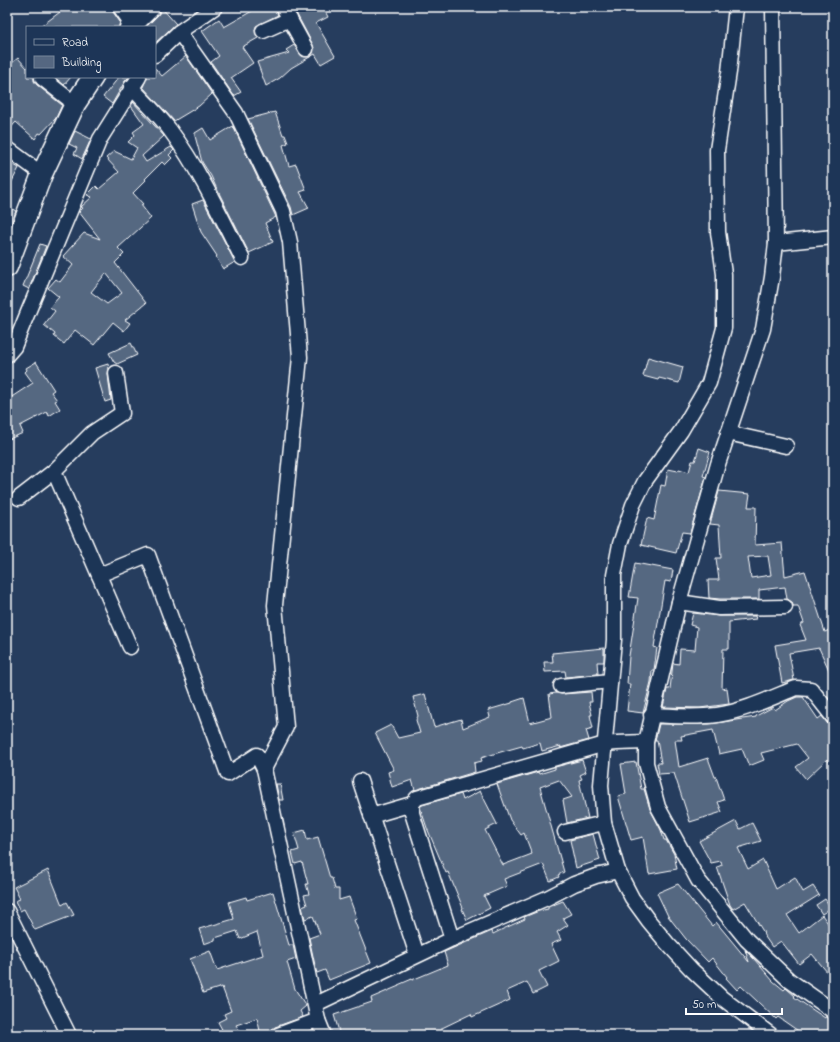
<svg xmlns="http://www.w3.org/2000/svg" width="840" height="1042" viewBox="0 0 840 1042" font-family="'Indie Flower',sans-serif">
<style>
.building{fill:#556781;stroke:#fff;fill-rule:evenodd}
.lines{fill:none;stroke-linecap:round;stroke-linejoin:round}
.street-casing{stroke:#fff;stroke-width:17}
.secondary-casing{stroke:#fff;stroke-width:23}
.street{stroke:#1d3557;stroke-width:14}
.secondary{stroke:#1d3557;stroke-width:20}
</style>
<rect width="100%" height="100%" fill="#263d5e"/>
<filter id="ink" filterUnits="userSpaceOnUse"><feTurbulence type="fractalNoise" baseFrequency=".025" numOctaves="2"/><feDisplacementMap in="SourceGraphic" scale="8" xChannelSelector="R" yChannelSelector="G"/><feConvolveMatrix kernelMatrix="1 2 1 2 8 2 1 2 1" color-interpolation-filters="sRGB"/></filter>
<g filter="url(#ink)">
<g class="building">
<polygon points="57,7 112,7 113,12 120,22 119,27 40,27 60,12"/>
<polygon points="161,7 176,24 155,43 155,27 146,27 158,15"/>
<polygon points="250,7 275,7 278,15 256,26 255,30 258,38 242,47 253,63 231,78 241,92 234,96 211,62 219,56 202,31 219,19 224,27 252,11"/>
<polygon points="297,7 323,7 328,17 316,23 335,56 321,64 315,54 291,68 280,78 266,86 257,62 289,53 286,50 294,45 302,56 310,57 313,53 314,49 313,45 294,9"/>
<polygon points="186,56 212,94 199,106 174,121 143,87 147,77 155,77 155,68 162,76"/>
<polygon points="18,58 27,68 27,77 34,77 34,81 37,85 62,105 56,118 41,134 39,133 35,139 16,122 7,132 7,67"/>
<polygon points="54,77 71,77 64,85"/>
<polygon points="119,77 129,77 125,81 112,104 103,97"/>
<path d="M133,102L164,136L142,156L146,162L171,147L174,150L169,155L172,158L165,165L162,162L145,179L146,180L133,193L143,204L141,205L151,218L118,248L124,254L115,263L146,303L125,320L130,323L124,331L113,322L94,345L75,330L64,344L54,336L55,334L44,325L55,311L50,307L59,297L48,288L56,279L60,282L73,265L63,256L84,233L100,239L79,212L83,208L81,207L92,197L87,195L96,186L99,189L119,172L106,158L114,151L131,159L137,148L128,142L135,135L133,132L144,124L131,106ZM106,273L122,293L107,304L91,292Z"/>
<polygon points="275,112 283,135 285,135 288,143 283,145 289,166 296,164 306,190 300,192 309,208 293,215 291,207 248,119"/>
<polygon points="233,126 276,217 265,223 273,242 249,253 215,185 211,176 202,162 195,136 195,133 203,128 210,140"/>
<polygon points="75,131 91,139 82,159 74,154 77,148 69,144"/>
<polygon points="7,161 19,168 7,191"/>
<polygon points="203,200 235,262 223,269 216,257 217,256 201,232 192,204"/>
<polygon points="7,206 16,211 9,230 7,229"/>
<polygon points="40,244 46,246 29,289 23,286"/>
<polygon points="131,343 137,355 117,364 114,362 109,353"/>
<polygon points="648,357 683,367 679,383 659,378 658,380 643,376"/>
<polygon points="36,362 54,390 51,392 57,400 55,401 60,409 49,416 47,412 20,426 23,433 7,440 7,400 33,383 25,372 27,370 26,368"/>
<polygon points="108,364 109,369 108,374 111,400 105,402 95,368"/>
<polygon points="699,448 710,452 703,476 706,477 690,533 682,532 676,553 641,545 647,518 654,520 661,485 665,486 668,469 678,471 679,469 689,472 692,461 695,461"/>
<path d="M719,491L750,494L748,507H756L755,545L782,543L785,576L805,571L825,632L829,630L833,638V679L819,648L789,653L794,680L782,683L775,645L806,640L800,625L804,623L798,606H793L792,602L787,599L785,587L759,590V599H720L709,598L708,580H719L716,558H721L719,525L710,524ZM768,556L771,575L751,578L748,557Z"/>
<polygon points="635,563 673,570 671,582 665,581 654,647 657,648 654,670 652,670 651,682 643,713 627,711 630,684 627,684 629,656 638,598 629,597"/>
<polygon points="693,613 719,616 755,616 756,619 729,622 729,649 723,649 722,689 727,688 729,704 700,708 663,707 667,689 670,689 673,663 679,664 680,649 695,650 697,627 690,625"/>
<polygon points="604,648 604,662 597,662 598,674 566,677 565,671 545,672 544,662 553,662 552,653"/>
<polygon points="591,692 592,702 589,702 592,715 590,715 593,728 586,730 589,740 560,748 561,746 542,751 540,743 523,748 522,746 497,753 481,758 482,761 474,763 475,772 415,790 412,780 392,787 388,772 394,770 375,733 391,725 398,738 420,733 416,720 418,716 413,697 425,694 434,727 461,719 463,728 490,717 488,710 512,703 512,702 524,698 530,723 552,717 549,694 556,693 562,694"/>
<polygon points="797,697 803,697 818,719 822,716 827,723 833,725 833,768 827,759 806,779 796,767 808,758 797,744 761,753 764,760 749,766 742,749 719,754 713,730 681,736 682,740 675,740 679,767 708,758 715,777 716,777 724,800 718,802 722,812 690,822 674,773 659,774 657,763 661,763 657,740 655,740 659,724 709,724 756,717 756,716 773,707 775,710 788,701"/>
<polygon points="582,760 586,772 580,775 582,779 579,780 588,818 567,823 563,800 572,797 559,780 540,787 564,872 558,875 559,877 550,881 543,864 504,879 507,886 484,896 490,908 467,920 462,909 463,908 448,872 446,873 427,828 420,807 422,805 461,794 463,800 480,791 497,824 485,830 503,865 532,854 524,833 521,835 510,820 497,784 538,772 539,774 555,769 555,767"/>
<polygon points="636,762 641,789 644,789 650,809 661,830 664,840 666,840 674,854 677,869 649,874 643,837 631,840 618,796 626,794 621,764"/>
<polygon points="276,784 280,784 283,800 279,800"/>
<polygon points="736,821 740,829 752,823 761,841 738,848 748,869 763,860 776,889 795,877 803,892 813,886 819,895 787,915 799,933 822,915 833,930 833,979 812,954 799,964 781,941 772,947 763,934 764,933 745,902 733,909 730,905 717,867 722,865 721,861 711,863 699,841"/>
<polygon points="305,830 307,840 318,837 330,878 332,878 335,889 339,889 339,900 349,897 357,919 354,920 371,963 329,980 325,970 317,973 316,970 309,938 320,934 313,916 305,919 302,907 307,905 304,895 309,894 306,884 308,884 302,862 295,864 292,852 299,850 294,833"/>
<polygon points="593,834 600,860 576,868 570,840"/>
<polygon points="48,870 62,905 67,902 74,915 35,930 24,909 20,911 15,901 20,899 14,887"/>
<polygon points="678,884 712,926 716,922 749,962 745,950 754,959 773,981 784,990 786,988 795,996 794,997 825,1018 826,1016 833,1019 833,1028 829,1035 804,1035 778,1017 776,1019 741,986 737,990 726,978 727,977 712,958 708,962 686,939 668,916 657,893"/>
<polygon points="273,892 289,945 293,945 296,959 287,962 295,989 306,1006 300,1011 303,1017 275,1027 271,1030 270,1035 261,1035 257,1018 236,1025 242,1035 225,1035 218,1022 226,1018 224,1014 231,1011 222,987 203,993 190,959 210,951 217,970 263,955 257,932 240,939 237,931 215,938 215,940 204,944 199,929 234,919 229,902 246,897 247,900"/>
<polygon points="825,899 831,908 822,914 816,905"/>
<polygon points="563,901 571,914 563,918 568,925 557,932 561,940 551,944 559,961 539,971 547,987 533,994 527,982 507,991 510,1000 472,1017 471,1014 442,1028 443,1035 340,1035 334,1015 372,1002 371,998 399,986 398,985 412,979 412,980 448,965 444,952 492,931 493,934 503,929 525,919 524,917 539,911 548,909 548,907"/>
</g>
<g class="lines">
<g class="street-casing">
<g id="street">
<polyline points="120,7 132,24"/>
<polyline points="283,7 306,49"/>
<polyline points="736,7 729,72 717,150 718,232 724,274 724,328 709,383 681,431 645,481 633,505 620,544 614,575 614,640 601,785 604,823 618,871 632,898 648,920 667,943 691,969 722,998 771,1035"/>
<polyline points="773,7 776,243 772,277 763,329 718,464 679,602 646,742 646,763 658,807 698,880 747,940 789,980 833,1011"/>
<polyline points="263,31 290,19"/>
<polyline points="179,32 236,113 283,211 290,242 300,357 275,605 286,727 264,769 318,1020"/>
<polyline points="155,55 179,32 215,7"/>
<polyline points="42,78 75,104"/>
<path d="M131,87C144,101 159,115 170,130C199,169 220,214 242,258"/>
<polyline points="7,148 42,174"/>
<polyline points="776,243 833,237"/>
<polyline points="7,355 14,347 24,322 100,139 139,77"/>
<polyline points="728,433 786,446"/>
<polyline points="54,471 92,433 122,413 116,373"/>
<polyline points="19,498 54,471 130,647"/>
<polyline points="99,575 148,555 228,774 257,755 264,769"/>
<polyline points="679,602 719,608 785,607"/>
<polyline points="561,686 610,681"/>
<path d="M651,715C673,716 695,718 717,715C744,711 771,698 796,688L811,689L833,717"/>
<polyline points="360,781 417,955"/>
<polyline points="371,816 412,804"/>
<polyline points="565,832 604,823"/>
<polyline points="7,911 69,1035"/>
<polyline points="452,939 412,813 412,804 417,798 605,744 617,743 646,742"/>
<polyline points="316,1004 452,939 547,898 574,884 596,876 618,871"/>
<polyline points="278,1035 318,1020 324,1035"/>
</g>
</g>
<g class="secondary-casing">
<g id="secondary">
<polyline points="130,27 150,7"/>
<polyline points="7,267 42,174 75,104 93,77"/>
</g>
</g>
<use href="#street" class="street"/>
<use href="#secondary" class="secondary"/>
</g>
</g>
<rect width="840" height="1042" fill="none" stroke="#1d3557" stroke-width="24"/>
<rect x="12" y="12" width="816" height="1018" fill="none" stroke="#fff" stroke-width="1.5" filter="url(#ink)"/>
<rect x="26" y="26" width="130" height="52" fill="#1d3557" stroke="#77869a"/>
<rect x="34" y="39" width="20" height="6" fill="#1d3557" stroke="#77869a"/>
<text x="62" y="46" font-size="12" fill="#ffffff">Road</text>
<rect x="34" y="56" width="20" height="12" fill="#556781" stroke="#77869a"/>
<text x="62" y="66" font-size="12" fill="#ffffff">Building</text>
<path d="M686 1008v6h96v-6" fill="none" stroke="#ffffff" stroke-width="2"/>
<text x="692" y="1008" font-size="12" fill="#ffffff" stroke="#1d3557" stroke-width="3" paint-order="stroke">50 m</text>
</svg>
